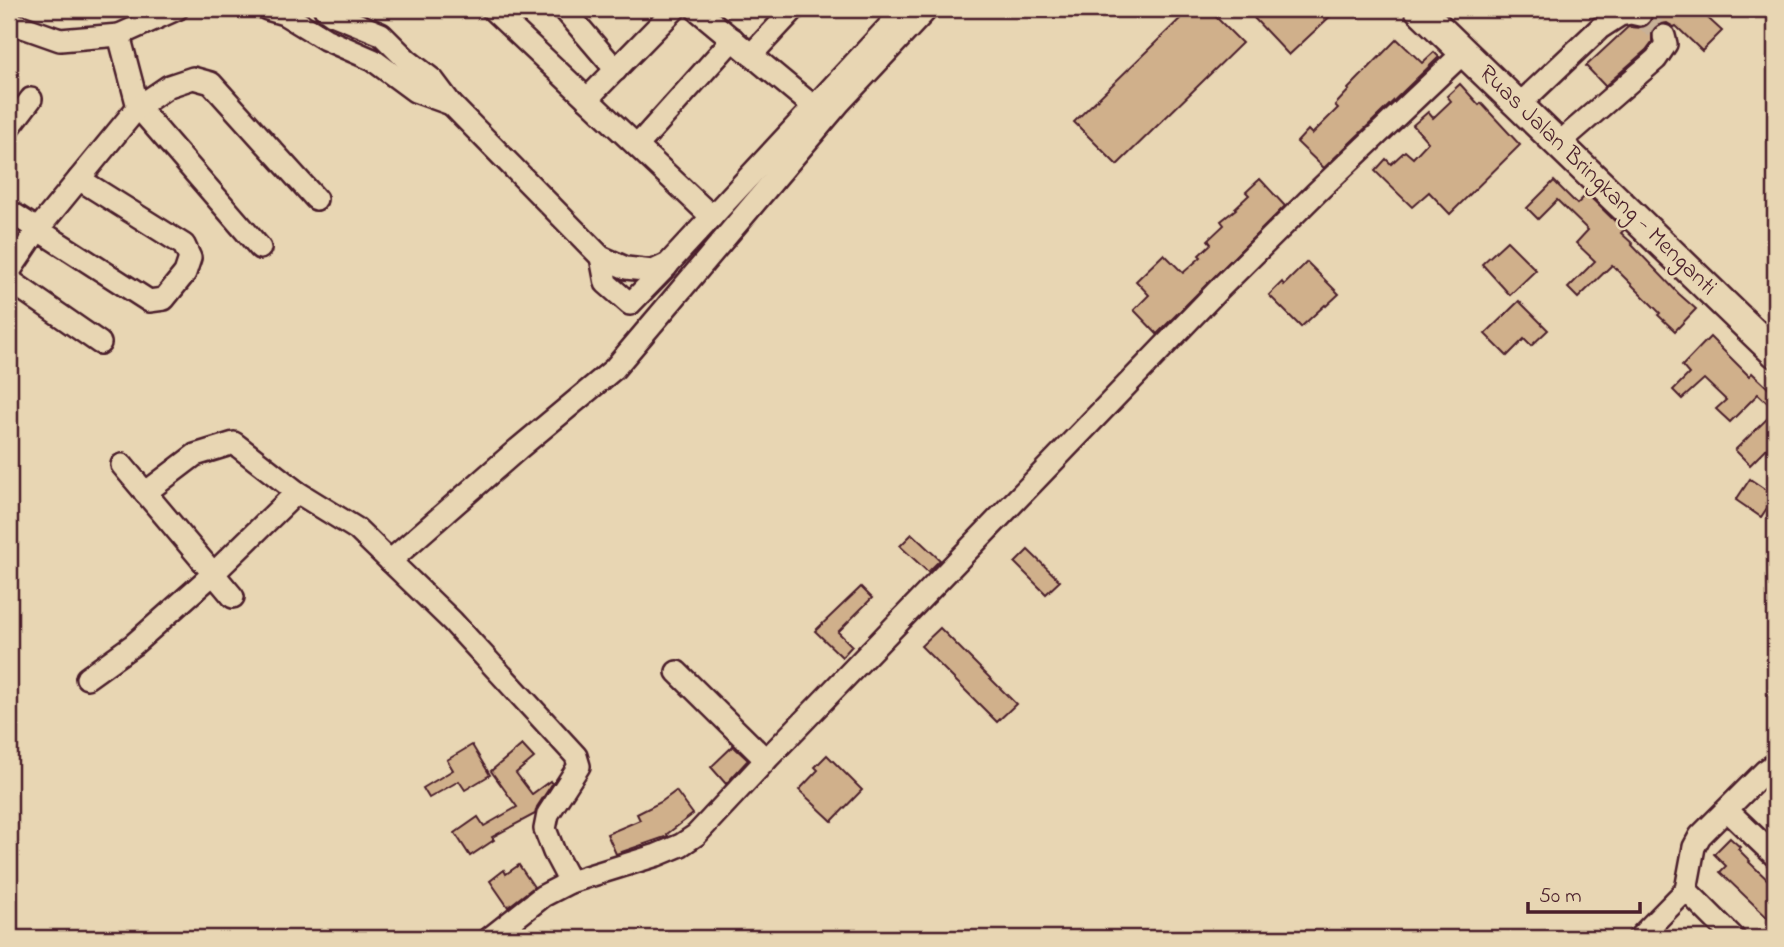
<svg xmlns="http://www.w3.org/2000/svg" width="1784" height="947" viewBox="0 0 1784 947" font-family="'Indie Flower',sans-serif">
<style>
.building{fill:#d0b08b;stroke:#4a1f2b;stroke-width:2}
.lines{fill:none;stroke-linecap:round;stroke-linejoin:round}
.minor-tunnel{stroke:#c8b198;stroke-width:21;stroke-dasharray:21 10;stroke-linecap:butt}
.minor-casing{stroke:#4a1f2b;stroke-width:26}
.major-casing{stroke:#4a1f2b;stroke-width:33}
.minor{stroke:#e8d6b3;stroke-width:21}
.major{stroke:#e8d6b3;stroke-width:28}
.labels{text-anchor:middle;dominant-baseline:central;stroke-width:5;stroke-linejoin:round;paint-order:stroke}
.street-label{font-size:24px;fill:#4a1f2b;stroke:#e8d6b3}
</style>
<rect width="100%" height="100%" fill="#e8d6b3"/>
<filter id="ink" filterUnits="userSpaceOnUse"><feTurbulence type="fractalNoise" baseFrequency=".0143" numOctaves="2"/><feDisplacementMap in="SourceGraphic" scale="14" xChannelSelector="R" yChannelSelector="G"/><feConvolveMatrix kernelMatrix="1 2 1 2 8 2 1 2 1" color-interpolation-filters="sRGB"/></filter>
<g filter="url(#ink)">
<g class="building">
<polygon points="1190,9 1208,9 1242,43 1117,165 1074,122"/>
<polygon points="1264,9 1338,9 1289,55 1254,18"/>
<polygon points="1651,9 1698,9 1722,31 1702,51 1676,26 1674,27 1667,23 1660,24 1654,27 1652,32 1652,42 1646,50 1605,86 1586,66 1628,27 1643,28 1649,24 1653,17"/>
<polygon points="1397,39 1422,63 1434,52 1439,57 1324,168 1297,142 1308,130 1312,134 1338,108 1335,105 1349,90 1348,89"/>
<polygon points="1460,84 1479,105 1481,103 1520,145 1450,214 1429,192 1412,207 1375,171 1386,159 1391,164 1405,151 1413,158 1428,142 1413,125 1428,112 1433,118 1451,101 1447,96"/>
<polygon points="1260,179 1285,206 1157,334 1134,310 1149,295 1136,281 1164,254 1183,273 1201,257 1199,255 1211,244 1208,240 1224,225 1221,221 1236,209 1235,208 1249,195 1246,192"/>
<polygon points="1554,181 1577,204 1587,194 1624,230 1621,233 1633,244 1632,245 1679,294 1696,309 1675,331 1658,315 1660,313 1612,265 1578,298 1568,288 1595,261 1576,243 1588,230 1557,200 1538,219 1527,208"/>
<polygon points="1507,241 1536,270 1510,295 1482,264"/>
<polygon points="1307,262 1339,294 1326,306 1325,305 1301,327 1269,295 1282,282 1284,285"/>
<polygon points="1519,301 1548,330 1531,346 1524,339 1507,356 1485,334"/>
<polygon points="1710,337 1749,376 1752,373 1768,388 1775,380 1775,410 1758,394 1730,422 1716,409 1726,400 1704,379 1682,399 1673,390 1689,374 1682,366"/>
<polygon points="1775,411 1775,440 1750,465 1735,450"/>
<polygon points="1750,479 1775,496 1761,517 1736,500"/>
<polygon points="912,534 940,560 928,572 900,546"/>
<polygon points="1028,550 1060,581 1046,594 1015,563"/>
<polygon points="861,587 872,598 838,632 852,646 842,657 815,631"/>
<polygon points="940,628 1016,704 997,722 921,646"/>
<polygon points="472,745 490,775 465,790 459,781 429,798 423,788 453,770 447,760"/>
<polygon points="522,745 534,758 516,773 532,794 550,781 552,784 537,807 535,814 492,837 494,840 470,856 455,833 478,817 484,826 517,807 491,771"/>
<polygon points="733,746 748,760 726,784 711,767"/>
<polygon points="827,755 862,790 832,821 799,790 818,770 815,767"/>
<polygon points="676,791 693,814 667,834 668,836 616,854 607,834 640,820 637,814 661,802"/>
<polygon points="1730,838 1740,847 1738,849 1750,861 1749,862 1775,887 1775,925 1720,872 1726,866 1714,854"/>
<polygon points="519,865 534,887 508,907 490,881 504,870 506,874"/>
</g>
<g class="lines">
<polyline class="minor-tunnel" points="1640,15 1664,36"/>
<g class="minor-casing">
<g id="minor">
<polyline points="267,9 284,14 325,39 373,60 415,91 451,104"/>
<polyline points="325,9 332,14 381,34 407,60 433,80 451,104 601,257 626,268 653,271 668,264 905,9"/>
<polyline points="492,9 712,217"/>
<polyline points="564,9 616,70"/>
<polyline points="696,9 814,107"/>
<polyline points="9,22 60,40 119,35 177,9"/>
<polyline points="119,35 138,107 260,248"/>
<polyline points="751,55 794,9"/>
<polyline points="587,99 675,9"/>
<polyline points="1519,105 1600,28 1620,15 1631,13 1640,15"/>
<polyline points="9,128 31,99"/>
<polyline points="1558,144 1656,59 1666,44 1664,36"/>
<polyline points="637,146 733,39"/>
<polyline points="9,211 149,301 164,299 185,273 190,258 184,245 79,179"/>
<polyline points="601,257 606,283 630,304 667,266"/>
<polyline points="100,343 12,282 9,272 38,229 138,107 169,86 193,78 211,83 316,199"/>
<polyline points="122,465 233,597"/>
<polyline points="145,493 195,455 234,443 297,492"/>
<polyline points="390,561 518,449 614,369 840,102 927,9"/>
<polyline points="677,672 766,760"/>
<polyline points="87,678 133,645 213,574 297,492 357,529 452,621 576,756 579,766 548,814 545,829 554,852 570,882"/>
<polyline points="1727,810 1775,856"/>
<polyline points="1686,890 1734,938"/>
<polyline points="490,938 543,896 570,882 657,855 681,845 696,835 766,760 1219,289 1317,192 1464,52"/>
<polyline points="1639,938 1686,890 1694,847 1700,836 1765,771 1775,764"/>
</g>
</g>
<g class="major-casing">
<polyline id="major" points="1419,9 1775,353"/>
</g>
<use href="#minor" class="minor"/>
<use href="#major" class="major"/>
</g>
</g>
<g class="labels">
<g class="street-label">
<text transform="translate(1597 181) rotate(44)">Ruas Jalan Bringkang - Menganti</text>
</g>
</g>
<rect width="1784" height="947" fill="none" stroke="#e8d6b3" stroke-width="35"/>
<rect x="18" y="18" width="1749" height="912" fill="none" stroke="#4a1f2b" stroke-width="2.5" filter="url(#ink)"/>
<path d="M1528 902v10h112v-10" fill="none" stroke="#4a1f2b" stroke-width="3.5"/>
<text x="1539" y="902" font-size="21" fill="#4a1f2b" stroke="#e8d6b3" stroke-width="5" paint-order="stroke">50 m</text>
</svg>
